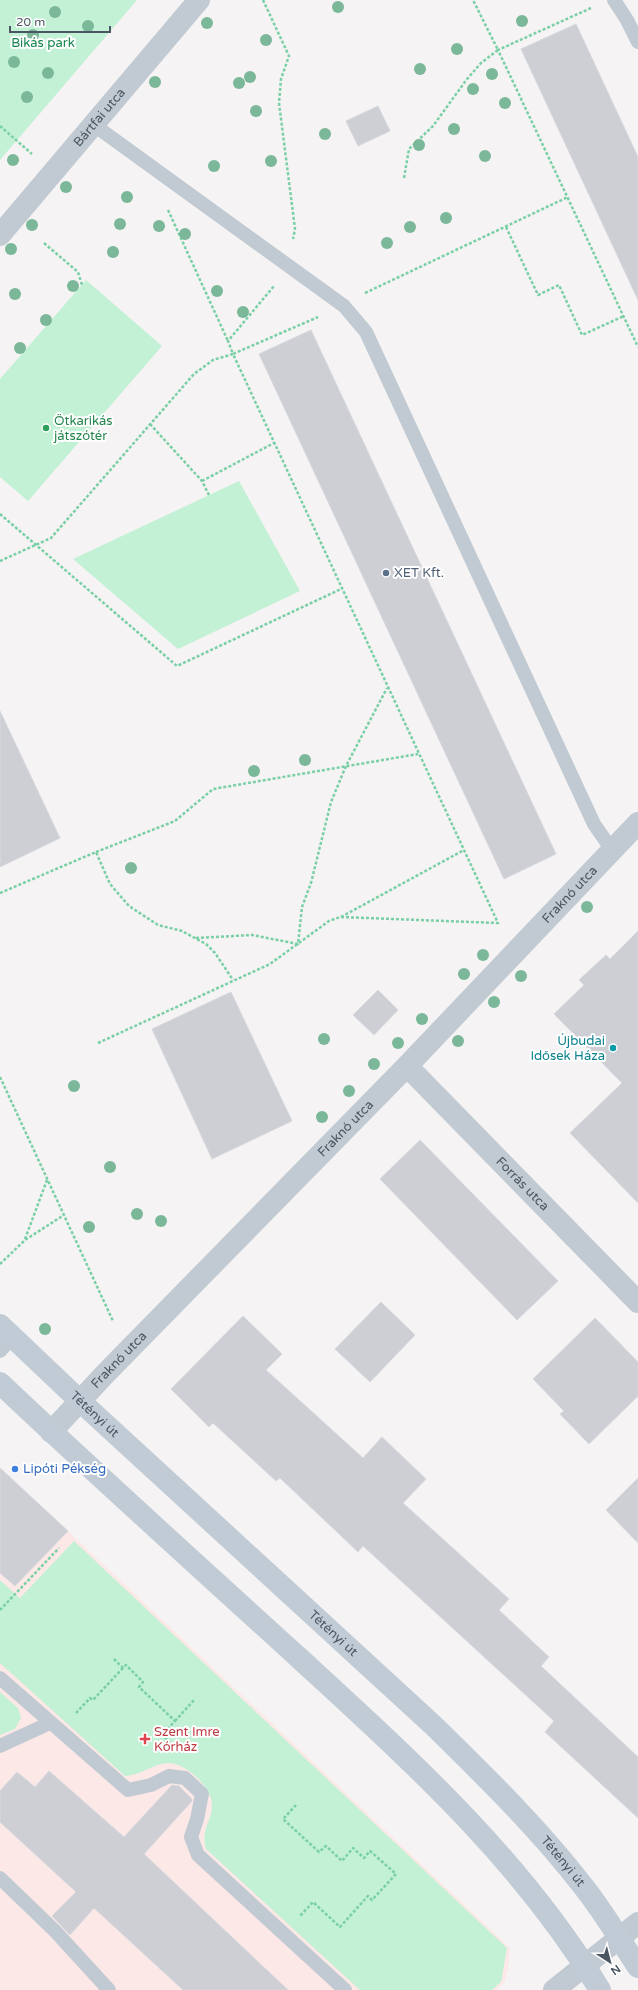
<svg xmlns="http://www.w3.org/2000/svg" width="638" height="1990" viewBox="0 0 638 1990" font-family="'Varela Round',sans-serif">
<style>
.medical{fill:#fce8e6}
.green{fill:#c3f1d5}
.building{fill:#cdcfd5;stroke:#d7d9de}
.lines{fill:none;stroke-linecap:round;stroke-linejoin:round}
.path{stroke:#7ad0a6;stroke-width:2.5;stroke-dasharray:3 2;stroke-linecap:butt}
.service{stroke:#c1cad2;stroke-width:14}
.minor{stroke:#c1cad2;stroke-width:22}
.secondary{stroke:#c1cbd6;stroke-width:22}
.tree{fill:#7bb799}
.leisure-dot{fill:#2e9e5b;stroke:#fff;stroke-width:1.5}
.service-dot{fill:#5c6f8a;stroke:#fff;stroke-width:1.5}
.culture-dot{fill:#0f9aa8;stroke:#fff;stroke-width:1.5}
.shop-dot{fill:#3f7fe0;stroke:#fff;stroke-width:1.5}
.health-dot{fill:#e0444e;stroke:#fff;stroke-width:1.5}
.labels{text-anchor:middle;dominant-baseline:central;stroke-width:4;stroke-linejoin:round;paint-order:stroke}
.park-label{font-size:13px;fill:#17864f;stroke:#fff}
.street-label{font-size:13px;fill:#4a5661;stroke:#fff}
.leisure-label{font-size:13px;fill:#27864d;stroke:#fff;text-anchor:start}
.service-label{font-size:13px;fill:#4e5e75;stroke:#fff;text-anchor:start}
.culture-label{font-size:13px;fill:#0d838f;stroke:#fff;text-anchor:end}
.shop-label{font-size:13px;fill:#366cbe;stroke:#fff;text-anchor:start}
.health-label{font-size:13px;fill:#be3a42;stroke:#fff;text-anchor:start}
</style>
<rect width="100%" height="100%" fill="#f5f3f3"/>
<polygon class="medical" points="0,1467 510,1948 508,1969 504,1983 496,1990 0,1990"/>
<g class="green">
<polygon points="0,0 137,0 0,160"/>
<polygon points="86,280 162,346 28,501 0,477 0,379"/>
<polygon points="239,481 300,591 178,649 73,559"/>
<path d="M74,1541L507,1948L501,1982L492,1990H360L206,1849C200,1829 212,1822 212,1805C212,1787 186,1763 168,1763C152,1764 142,1775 125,1776L0,1663V1580L20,1598Z"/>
<polygon points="0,1692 18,1708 21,1718 15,1729 0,1735"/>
</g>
<g class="building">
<polygon points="576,24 638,157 638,300 521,49"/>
<polygon points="378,106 390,131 358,146 346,121"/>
<polygon points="311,330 556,854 504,879 259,354"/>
<polygon points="0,711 60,838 0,867"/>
<polygon points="638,931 638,1203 570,1133 622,1083 554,1014 584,985 579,980 606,955 610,959"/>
<polygon points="378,990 398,1010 374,1035 353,1015"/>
<polygon points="231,992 292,1121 212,1159 152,1029"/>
<polygon points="420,1140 558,1281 517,1320 380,1179"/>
<polygon points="381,1302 415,1335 370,1382 335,1349"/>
<polygon points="243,1316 282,1354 266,1370 363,1458 382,1437 426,1479 403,1503 509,1599 499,1610 549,1657 541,1666 638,1757 638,1818 545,1732 554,1721 363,1546 358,1552 280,1478 276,1481 213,1423 209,1427 171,1389"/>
<polygon points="595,1318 638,1362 638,1396 589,1444 560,1414 564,1411 533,1379"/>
<polygon points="0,1468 68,1531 15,1586 0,1573"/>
<polygon points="638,1478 638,1543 606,1510"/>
<polygon points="49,1771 124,1837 172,1785 179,1786 192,1799 192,1801 144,1854 288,1990 183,1990 94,1908 70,1935 52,1916 76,1892 0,1822 0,1791 17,1772 35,1787"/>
</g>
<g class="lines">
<g class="path">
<polyline points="263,0 289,56 281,79 279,103 295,229 293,239"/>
<polyline points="591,8 498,50 638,347"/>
<polyline points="0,126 32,154"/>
<polyline points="404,178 409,149 433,126 467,79 481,63 498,50 473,0"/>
<polyline points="168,210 228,341"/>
<polyline points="506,227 538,295 559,285 582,335 624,316"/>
<polyline points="44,243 78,272 82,285"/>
<polyline points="365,293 568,197"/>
<polyline points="150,424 202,481 209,495"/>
<polyline points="202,481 274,443"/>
<polyline points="0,514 177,666 341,589"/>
<polyline points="0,561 51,538 194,374 213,360 233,354 228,341 274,286"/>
<polyline points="96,852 175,821 213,789 418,754"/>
<polyline points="0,893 96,852 110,884 129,906 158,925 182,931 206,944 215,953 233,980"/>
<polyline points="341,917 464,850"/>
<polyline points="196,938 252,935 298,944 302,907 311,883 331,802 346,766 387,688"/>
<polyline points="98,1043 270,964 329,921 340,917 498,923 233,354 318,317"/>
<polyline points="0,1077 113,1321"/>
<polyline points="25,1239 47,1180"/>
<polyline points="0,1264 25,1240 64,1215"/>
<polyline points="0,1610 59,1548"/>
<polyline points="114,1659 123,1668 126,1665 143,1682 139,1687 175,1721 162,1735 180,1752"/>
<polyline points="76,1713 90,1698 93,1700 123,1668"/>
<polyline points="175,1721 195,1699"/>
<polyline points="296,1805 283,1819 319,1852 326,1846 342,1861 353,1848 364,1858 370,1851 396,1874 372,1900 368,1896 340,1927 313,1902 300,1916"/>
</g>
<g class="service">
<polyline points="614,0 627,20 638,42"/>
<polyline points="94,125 344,306 366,332 594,824 612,850"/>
<polyline points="0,1351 13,1337"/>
<polyline points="0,1678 128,1790 151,1785 169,1776 185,1778 202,1794 197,1819 191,1837 198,1855 345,1990"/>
<polyline points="0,1746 50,1723"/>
<polyline points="0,1878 55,1931 109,1990"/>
</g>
<g class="minor">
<path id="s1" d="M0,235L199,0"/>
<path id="s2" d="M407,1066L638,1302"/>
<path id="s3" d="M51,1432L106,1373L407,1066L638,823"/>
<polyline points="554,1990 638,1923"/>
</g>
<g class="secondary">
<path id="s4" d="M0,1325L80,1401L434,1726C486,1777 538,1828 583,1886C603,1911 620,1940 638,1967"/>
<path d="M0,1383C98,1476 198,1566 298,1657C411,1761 520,1858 600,1990"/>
</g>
</g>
<g class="tree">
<circle cx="338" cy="7" r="6"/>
<circle cx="55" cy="12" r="6"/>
<circle cx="522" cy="21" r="6"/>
<circle cx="207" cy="23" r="6"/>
<circle cx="88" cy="26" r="6"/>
<circle cx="33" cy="35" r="6"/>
<circle cx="266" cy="40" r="6"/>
<circle cx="457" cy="49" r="6"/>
<circle cx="14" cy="62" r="6"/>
<circle cx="420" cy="69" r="6"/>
<circle cx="48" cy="73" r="6"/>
<circle cx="492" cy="74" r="6"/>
<circle cx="250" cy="77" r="6"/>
<circle cx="155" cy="82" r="6"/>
<circle cx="239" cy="83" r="6"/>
<circle cx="473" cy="89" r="6"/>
<circle cx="27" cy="97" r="6"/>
<circle cx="505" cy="103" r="6"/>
<circle cx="256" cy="111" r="6"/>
<circle cx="454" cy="129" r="6"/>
<circle cx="325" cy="134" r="6"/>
<circle cx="419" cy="145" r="6"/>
<circle cx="485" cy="156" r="6"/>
<circle cx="13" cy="160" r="6"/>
<circle cx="271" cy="161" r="6"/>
<circle cx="214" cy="166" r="6"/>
<circle cx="66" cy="187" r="6"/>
<circle cx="127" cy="197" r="6"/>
<circle cx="446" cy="218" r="6"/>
<circle cx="120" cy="224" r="6"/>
<circle cx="32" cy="225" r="6"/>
<circle cx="159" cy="226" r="6"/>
<circle cx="410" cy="227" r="6"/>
<circle cx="185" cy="234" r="6"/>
<circle cx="387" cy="243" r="6"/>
<circle cx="11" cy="249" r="6"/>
<circle cx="113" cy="252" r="6"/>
<circle cx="73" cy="286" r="6"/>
<circle cx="217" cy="291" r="6"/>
<circle cx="15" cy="294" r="6"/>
<circle cx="243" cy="312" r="6"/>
<circle cx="46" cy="320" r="6"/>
<circle cx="20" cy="348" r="6"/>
<circle cx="305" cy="760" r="6"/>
<circle cx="254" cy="771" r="6"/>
<circle cx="131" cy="868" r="6"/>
<circle cx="587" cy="907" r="6"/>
<circle cx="483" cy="955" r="6"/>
<circle cx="464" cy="974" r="6"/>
<circle cx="521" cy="976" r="6"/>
<circle cx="494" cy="1002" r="6"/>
<circle cx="422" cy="1019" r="6"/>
<circle cx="324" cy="1039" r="6"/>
<circle cx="458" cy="1041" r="6"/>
<circle cx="398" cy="1043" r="6"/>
<circle cx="374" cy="1064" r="6"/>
<circle cx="74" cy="1086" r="6"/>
<circle cx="349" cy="1091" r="6"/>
<circle cx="322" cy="1117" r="6"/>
<circle cx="110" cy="1167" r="6"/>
<circle cx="137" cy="1214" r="6"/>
<circle cx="161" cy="1221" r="6"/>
<circle cx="89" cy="1227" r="6"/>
<circle cx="45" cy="1329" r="6"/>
</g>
<circle class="leisure-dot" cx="46" cy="428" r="4"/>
<circle class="service-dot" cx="386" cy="573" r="4"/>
<circle class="culture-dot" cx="613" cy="1048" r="4"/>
<circle class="shop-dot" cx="15" cy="1469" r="4"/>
<path class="health-dot" d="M143 1733h4v4h4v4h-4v4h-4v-4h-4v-4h4z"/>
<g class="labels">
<g class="park-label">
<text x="43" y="43">Bikás park</text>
</g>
<g class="street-label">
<text stroke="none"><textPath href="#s1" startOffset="154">Bártfai utca</textPath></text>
<text stroke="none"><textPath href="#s3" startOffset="747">Fraknó utca</textPath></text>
<text stroke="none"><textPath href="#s3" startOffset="423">Fraknó utca</textPath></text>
<text stroke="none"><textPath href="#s2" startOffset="165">Forrás utca</textPath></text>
<text stroke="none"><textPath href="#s3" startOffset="99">Fraknó utca</textPath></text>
<text stroke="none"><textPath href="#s4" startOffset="130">Tétényi út</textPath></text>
<text stroke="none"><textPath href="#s4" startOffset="454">Tétényi út</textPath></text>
<text stroke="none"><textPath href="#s4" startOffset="778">Tétényi út</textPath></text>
</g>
<g class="leisure-label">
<text x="54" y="421">Ötkarikás<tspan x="54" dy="15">játszótér</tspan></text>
</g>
<g class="service-label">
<text x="394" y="573">XET Kft.</text>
</g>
<g class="culture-label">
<text x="605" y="1041">Újbudai<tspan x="605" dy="15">Idősek Háza</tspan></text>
</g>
<g class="shop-label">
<text x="23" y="1469">Lipóti Pékség</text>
</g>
<g class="health-label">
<text x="154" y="1732">Szent Imre<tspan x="154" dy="15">Kórház</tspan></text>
</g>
</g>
<g transform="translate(610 1962) rotate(144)" stroke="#ffffff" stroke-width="3" paint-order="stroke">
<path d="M0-3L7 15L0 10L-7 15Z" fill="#4a5661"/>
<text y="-6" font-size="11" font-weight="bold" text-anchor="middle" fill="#4a5661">N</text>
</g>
<path d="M10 26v6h100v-6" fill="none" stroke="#4a5661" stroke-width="2"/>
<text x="16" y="26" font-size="12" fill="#4a5661" stroke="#ffffff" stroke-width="3" paint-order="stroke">20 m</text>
</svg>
